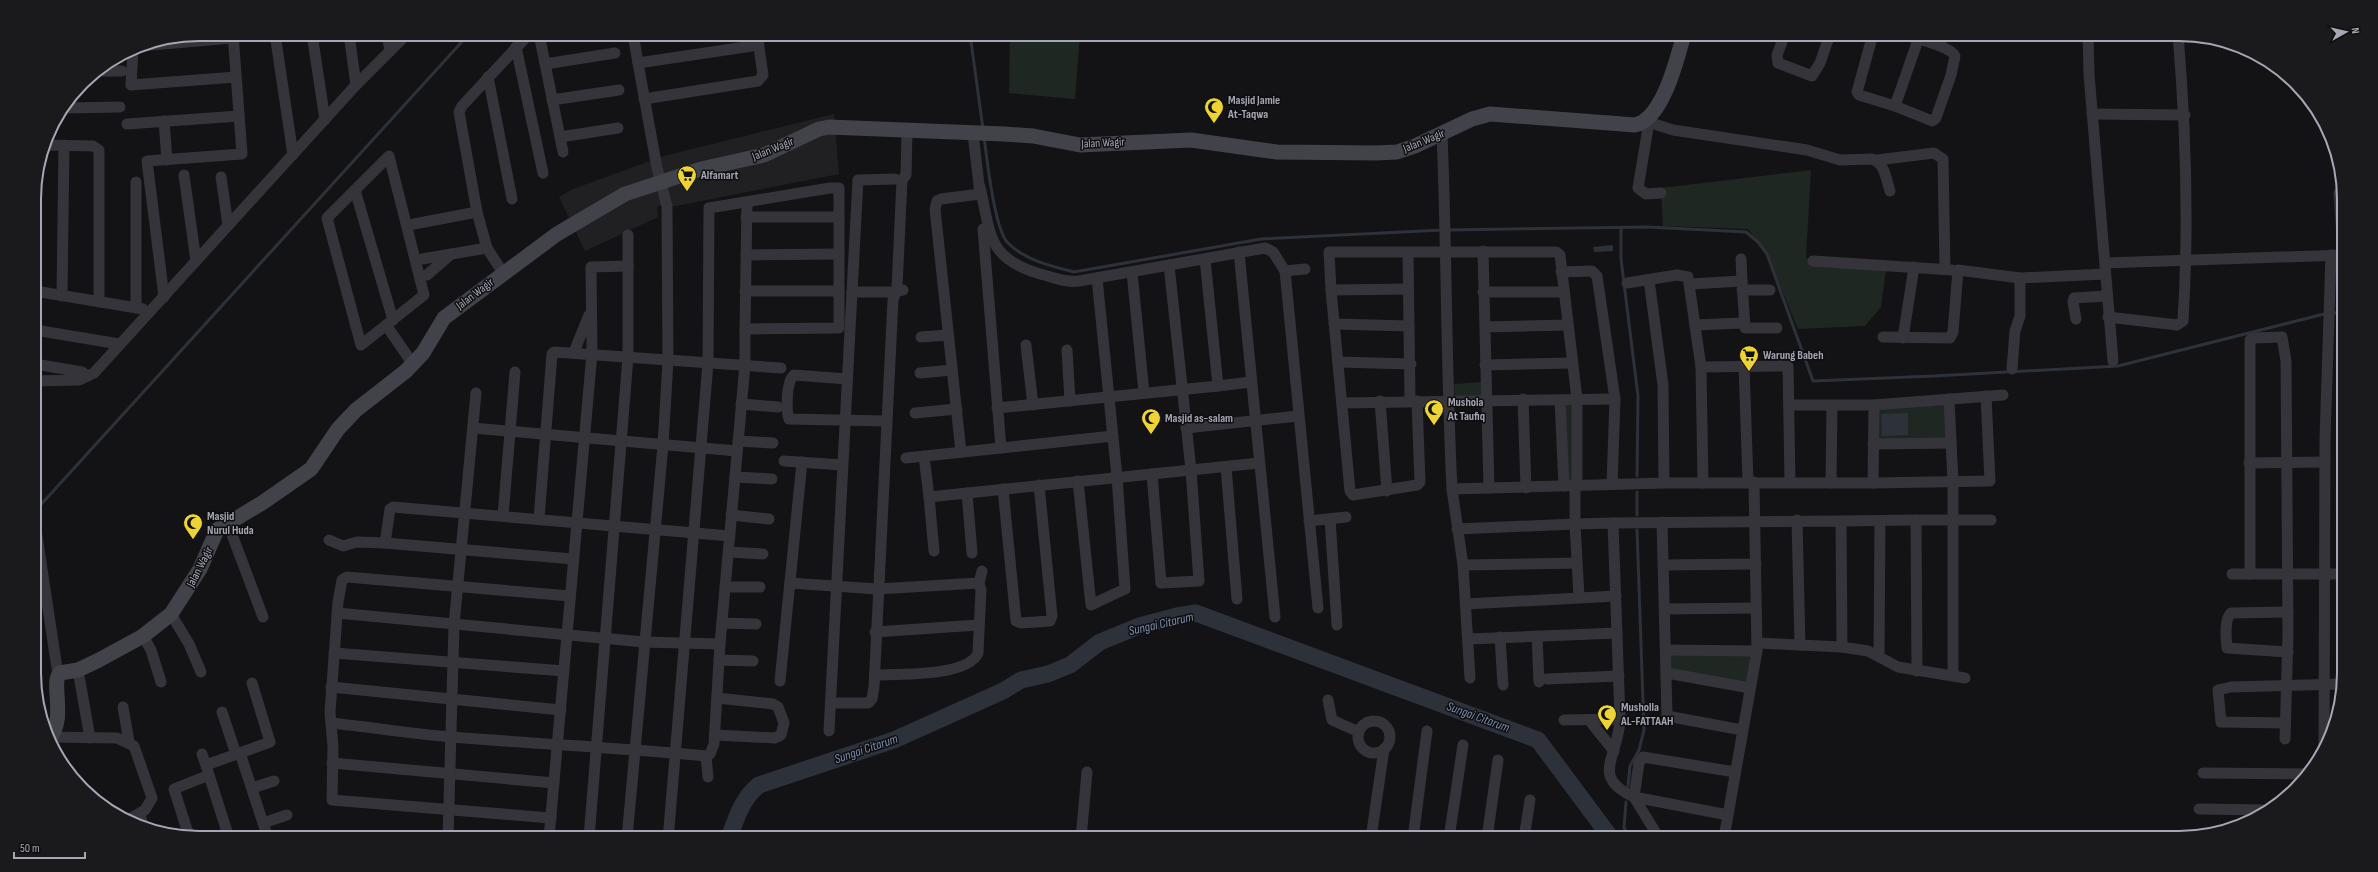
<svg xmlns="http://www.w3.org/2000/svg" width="2378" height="872" viewBox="0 0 2378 872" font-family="'Sofia Sans Condensed',sans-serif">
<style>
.built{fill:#201f22}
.green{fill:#1f2722}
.water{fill:#2c313a}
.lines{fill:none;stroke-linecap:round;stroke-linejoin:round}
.stream{stroke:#2c313a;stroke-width:3}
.river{stroke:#2c313a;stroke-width:17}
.street{stroke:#34343a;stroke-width:11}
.secondary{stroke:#42434a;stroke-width:15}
.labels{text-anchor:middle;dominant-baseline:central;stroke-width:3;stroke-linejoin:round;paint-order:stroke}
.poi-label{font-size:12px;font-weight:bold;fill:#a5a7b5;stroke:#0e0e10;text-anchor:start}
.street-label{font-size:12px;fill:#a5a7b5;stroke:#0e0e10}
.water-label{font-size:13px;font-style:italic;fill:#7c8eaf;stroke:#0e0e10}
.rim{fill:none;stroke:#a5a7b5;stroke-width:2}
</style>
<rect width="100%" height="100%" fill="#131315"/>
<polygon class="built" points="834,114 839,174 676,206 657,206 658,217 585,251 559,197 573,189 664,156"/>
<g class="green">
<polygon points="1010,34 1080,34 1075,99 1009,93"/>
<polygon points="1811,170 1806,258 1887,262 1881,307 1865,326 1798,329 1767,254 1748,229 1663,226 1661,188"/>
<polygon points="1482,382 1483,396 1455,397 1454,384"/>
<polygon points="1577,399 1577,484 1564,486 1560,400"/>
<polygon points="1945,403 1948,439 1876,440 1876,406"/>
<polygon points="1666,650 1757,651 1750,688 1667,673"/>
</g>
<g class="water">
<polygon points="1613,245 1613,251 1594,252 1593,247"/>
<polygon points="1908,413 1908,435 1882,436 1881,414"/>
</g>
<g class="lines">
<g class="stream">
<polyline points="970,34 983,129"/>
<path d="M984,137C987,159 994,226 1007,242C1024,260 1051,266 1074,272L1261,239L1443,230"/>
<polyline points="1621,228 1621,259 1638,396 1637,476"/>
<polyline points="1448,230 1648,227 1746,232 1758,242 1767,254 1813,381 1934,376 2118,366 2324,314"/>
<polyline points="2334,313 2343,312"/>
<polyline points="1637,492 1637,515"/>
<polyline points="36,510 469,34"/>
<polyline points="1628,786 1630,766 1639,750 1644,730 1637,530"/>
<polyline points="1626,802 1624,828 1631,838"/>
</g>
<path class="river" d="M729,838C736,819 742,798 759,785L894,740L1003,691L1021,680L1048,674L1070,665L1100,642L1139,626L1177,616L1196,613L1538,740L1611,838"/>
<g class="street">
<polyline points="275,34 293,155"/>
<polyline points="312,34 325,120"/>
<polyline points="349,34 356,85"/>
<polyline points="387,34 390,51"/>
<polyline points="539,34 563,152"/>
<polyline points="633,34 638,63"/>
<polyline points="1785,34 1777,55 1778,63 1812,76 1820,63 1830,34"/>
<path d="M1873,34L1857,92L1859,95L1895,106L1932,121L1936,118L1951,75L1955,56C1950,46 1914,38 1902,34"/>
<polyline points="2088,34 2089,74 2113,361"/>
<polyline points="139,46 233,38"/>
<polyline points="516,47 543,173"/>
<polyline points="133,49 131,85 236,77"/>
<polyline points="545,64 615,53"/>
<polyline points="97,71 110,71 109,63"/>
<polyline points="110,71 122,71"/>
<polyline points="488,77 512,199"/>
<polyline points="644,99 758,81 763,75 757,34"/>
<polyline points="552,100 619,90"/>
<polyline points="1895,106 1918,40"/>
<polyline points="65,108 120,107"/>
<polyline points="2092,114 2185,115"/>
<polyline points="164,121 167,160"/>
<path d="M1645,121L1673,130L1807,150L1840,160L1872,159C1885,163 1886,179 1890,191"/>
<polyline points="1649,122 1638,188 1646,194 1661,193"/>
<polyline points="127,124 239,116"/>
<polyline points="973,133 980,194"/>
<path d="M1442,134C1447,253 1446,371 1452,489"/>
<polyline points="560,137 618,128"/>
<polyline points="46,145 93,146 99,150 99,302"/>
<polygon points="389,156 424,295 361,345 327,218"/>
<polyline points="1877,160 1934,153 1943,159 1945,269"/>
<polyline points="184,175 196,261"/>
<polyline points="221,177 228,225"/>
<polyline points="895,179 858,180 852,292 896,292 903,290"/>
<polyline points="136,182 136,308"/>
<path d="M980,187C991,233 986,258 1040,274C1053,277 1065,283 1079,281L1265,248L1273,252L1285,271L1318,608"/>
<polyline points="355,190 393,320"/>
<polyline points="2339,193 2343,252"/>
<polyline points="746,217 839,217"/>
<polyline points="414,224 477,212"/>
<polyline points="1483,251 1489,488"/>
<polyline points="1239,252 1275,617"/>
<polyline points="1408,253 1410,400"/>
<polyline points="746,255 839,254"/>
<polyline points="422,259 487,248"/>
<polyline points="1205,259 1218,386 1251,382"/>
<polyline points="1741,259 1742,281"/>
<polyline points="1813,261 1952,270"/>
<polyline points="2105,263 2343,255"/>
<polyline points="1285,271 1305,269"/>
<polyline points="1132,272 1144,393"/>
<polyline points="1561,272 1592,271 1597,276 1615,399 1612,484"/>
<polyline points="503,273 487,248 477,212 459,112 462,106 529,34"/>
<polyline points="427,275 451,254"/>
<polyline points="1649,280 1663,385 1664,483"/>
<polyline points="1627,283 1677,275 1688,277 1701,367"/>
<polyline points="1690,284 1742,281 1745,328 1777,328"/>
<polyline points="1331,290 1408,289"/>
<polyline points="1742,290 1770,290"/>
<polyline points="35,291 143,309"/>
<polyline points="745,291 839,291"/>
<polyline points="1483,292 1564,292"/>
<polyline points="62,296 64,145"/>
<polyline points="164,297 147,161 242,154 233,34"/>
<path d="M2108,317L2177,325L2183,321C2189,225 2186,130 2178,34"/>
<polyline points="2076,319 2073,302 2074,298 2106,296"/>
<polyline points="1334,324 1409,326"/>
<polyline points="386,325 413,364"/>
<polyline points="1695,325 1743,323"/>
<polyline points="1486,327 1568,325"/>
<polyline points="745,329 747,202"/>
<polyline points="35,330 119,344"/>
<polyline points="921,337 948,335"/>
<polyline points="1883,337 1950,338 1953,332 1958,270 2020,278 2105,274"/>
<polyline points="1903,338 1914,267"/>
<polyline points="1026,345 1033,405"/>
<polyline points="1067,350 1070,401"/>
<polyline points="574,352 589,315"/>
<polyline points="1338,362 1411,364"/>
<polyline points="35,364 82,372 88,376"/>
<polyline points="1485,365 1572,363"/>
<polyline points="1744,366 1748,482"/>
<polyline points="2012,369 2015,331 2020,316 2020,278"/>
<polyline points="920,373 952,370"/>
<path d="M847,379L794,375C786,382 786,410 789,419L886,421"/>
<polyline points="35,381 79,380 94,373 356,85 407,34"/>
<polyline points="1523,399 1526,488"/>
<polyline points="1560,400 1564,486"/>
<polyline points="1380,401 1387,491"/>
<polyline points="1417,401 1420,482 1417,485 1353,495 1350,491 1331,290 1329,252 1556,252 1560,255 1577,399 1577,484"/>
<polyline points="1342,403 1615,399"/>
<polyline points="741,404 778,407"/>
<polyline points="1789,405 1874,405"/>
<polyline points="997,408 1218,386"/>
<polyline points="915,413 957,409"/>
<polyline points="473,428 737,451"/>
<polyline points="1186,428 1298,416"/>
<polyline points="738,441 773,443"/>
<polyline points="1873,444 1951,443"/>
<polyline points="1001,448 1113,436"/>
<polyline points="961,452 935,209 937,201 941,199 980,194"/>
<polyline points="924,456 929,497 1259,463"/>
<polyline points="906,458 1001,448 983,229"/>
<polyline points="784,461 842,465"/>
<polyline points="2249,463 2325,462"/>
<polyline points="1226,467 1237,599"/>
<polyline points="1152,474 1161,583 1199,581 1191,470 1169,265"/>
<polyline points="735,477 772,479"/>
<polyline points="1078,481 1091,605 1125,589 1117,477 1097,278"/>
<polyline points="1703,483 1701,367 1788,366 1790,482"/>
<polyline points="1831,483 1832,405"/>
<polyline points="1873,483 1990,481 1986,396"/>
<path d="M1575,485V524L1613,523L1620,719C1619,757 1589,776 1634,797L1728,815L1757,651L1754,482"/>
<polyline points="1003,489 1016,621 1021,623 1050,621 1052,616 1039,485"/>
<polyline points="967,493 972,553"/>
<polyline points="929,497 934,551"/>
<polyline points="731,515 769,519"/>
<polyline points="503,516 515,372"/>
<polyline points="539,519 552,354 554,352 781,368"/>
<polyline points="1330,519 1337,625"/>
<polyline points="1797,520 1800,645"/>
<polyline points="1309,521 1346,517"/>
<polyline points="1841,521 1916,520"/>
<polyline points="1662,522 1667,716 1742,730"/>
<polyline points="1613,523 1841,521 1842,647 1757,643"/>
<polyline points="228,524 263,617"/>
<polyline points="36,529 58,675"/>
<polyline points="1457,529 1575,524 1579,597"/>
<polyline points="329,540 343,546 357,542 385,543 573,559"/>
<polyline points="385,543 390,509 393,507 730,536"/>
<polyline points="729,552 763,554"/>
<polyline points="1463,565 1577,563"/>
<polyline points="1663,565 1756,564"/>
<polyline points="2232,574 2344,574"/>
<polyline points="2250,574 2250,340 2253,338 2282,337 2286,361 2288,633 2285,739"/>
<polyline points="790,583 877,589 979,583"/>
<polyline points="725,587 760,587"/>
<polyline points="1466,604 1616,596"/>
<polyline points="1665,609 1756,608"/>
<polyline points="337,613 644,642 720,644"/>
<polyline points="171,614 189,644 201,672"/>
<polyline points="722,623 756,624"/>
<polyline points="875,632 978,625"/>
<polyline points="143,636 151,650 161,682"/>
<polyline points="1537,636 1539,682"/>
<polyline points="1500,637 1503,685"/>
<polyline points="1468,639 1617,633"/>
<polyline points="1842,647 1868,651 1898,667 1953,676 1953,482 1949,399"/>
<polyline points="1666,650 1757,651"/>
<path d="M2288,652L2227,648C2226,638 2224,620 2231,613L2288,612"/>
<polyline points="334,653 564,671"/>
<polyline points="1879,657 1880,521"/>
<polyline points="719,660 753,661"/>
<polyline points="78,670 90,738"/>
<polyline points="1917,671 1916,520 1991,520"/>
<polyline points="1667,673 1750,688"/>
<path d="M875,675C897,674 968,677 978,653L981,590L979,583L982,571"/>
<polyline points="1953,676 1965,678"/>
<polyline points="1470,678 1463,565 1452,489 1664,483 1873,483 1874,405 2003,395"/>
<polyline points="1547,679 1619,676"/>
<polyline points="780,681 802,462"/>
<polyline points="331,687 561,710"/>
<polyline points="1328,700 1332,720 1359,732"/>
<polyline points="831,703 868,703 872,699 874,687 893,300 897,288 902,180 906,175 907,131"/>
<polyline points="123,707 129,742"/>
<polyline points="222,712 236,754"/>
<polyline points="1564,720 1620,719"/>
<polyline points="1589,720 1614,751"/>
<circle cx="1374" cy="737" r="16"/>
<path d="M331,723C371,727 411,734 452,737C537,744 622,748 706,756L710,754L714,744L720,644L745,365V329L839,328V188H830L709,208L708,363L669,828L668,838"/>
<polyline points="2285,723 2221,722 2218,690 2231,687 2342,684"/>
<polyline points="829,731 852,292"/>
<polyline points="715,735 775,738 781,735 784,723 778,707 773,704 717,698"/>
<polyline points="50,737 117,738 134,746 152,798 145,810 128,820"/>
<polyline points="2324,747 2325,439 2331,255"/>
<polyline points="240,753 270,742 252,683"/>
<polyline points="202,754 208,771"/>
<polyline points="706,756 708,777"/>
<polyline points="332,763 554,783"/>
<polyline points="206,765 240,753 268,838"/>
<polyline points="2203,773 2309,774"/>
<polyline points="252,788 274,781"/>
<polyline points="2199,809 2268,810"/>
<polyline points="140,815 144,828"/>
<polyline points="551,818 332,800 333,747 330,712 338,602 342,580 347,577 570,596"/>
<polyline points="263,823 287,815"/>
<polyline points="189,836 174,789 209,775 229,838"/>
<polyline points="334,838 343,838"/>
<polyline points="448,838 454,625 476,393"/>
<polyline points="549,838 592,353 591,267 628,266"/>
<polyline points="589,838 628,357 628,235"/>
<polyline points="627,838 663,445 668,361 667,206 657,168 638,63 759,45"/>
<polyline points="1081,838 1087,772"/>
<polyline points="1371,838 1384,749"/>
<polyline points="1413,838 1427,731"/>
<polyline points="1449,838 1463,745"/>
<polyline points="1487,838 1498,760"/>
<polyline points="1524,838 1530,800"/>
<polyline points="1659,838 1634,797 1639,763 1643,757 1735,772"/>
<polyline points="1724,838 1728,815"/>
</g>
<path class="secondary" d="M49,739C67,718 50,683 60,673L78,670L99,660L143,636L171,614L200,569L217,530L262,503L311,469L338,429L356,410L406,371L423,353L444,318L557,234L625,194L701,169L764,155L819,129L829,127L1004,134L1033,136L1080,145L1191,140L1277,152L1376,153L1397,152L1415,146L1472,119L1490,114L1635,125C1663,119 1677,59 1684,34"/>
</g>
<defs>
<g id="mosque-pin" transform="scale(1)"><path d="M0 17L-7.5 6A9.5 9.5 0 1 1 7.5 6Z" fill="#edd333" stroke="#0e0e10"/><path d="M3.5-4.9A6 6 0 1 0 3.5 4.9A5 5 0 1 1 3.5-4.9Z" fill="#111"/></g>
<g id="supermarket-pin" transform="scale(1)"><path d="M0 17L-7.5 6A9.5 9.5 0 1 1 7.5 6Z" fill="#edd333" stroke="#0e0e10"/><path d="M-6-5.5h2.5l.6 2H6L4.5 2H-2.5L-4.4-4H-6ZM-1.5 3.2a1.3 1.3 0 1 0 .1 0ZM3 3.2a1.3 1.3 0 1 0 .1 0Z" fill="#111"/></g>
</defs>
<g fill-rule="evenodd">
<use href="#mosque-pin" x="1214" y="107"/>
<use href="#supermarket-pin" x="687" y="175"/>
<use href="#supermarket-pin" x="1749" y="355"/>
<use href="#mosque-pin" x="1434" y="409"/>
<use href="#mosque-pin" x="1151" y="418"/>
<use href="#mosque-pin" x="193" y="523"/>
<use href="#mosque-pin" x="1607" y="714"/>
</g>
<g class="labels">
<g class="poi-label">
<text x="1228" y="100">Masjid Jamie<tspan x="1228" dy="14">At-Taqwa</tspan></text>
<text x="701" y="175">Alfamart</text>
<text x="1763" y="355">Warung Babeh</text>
<text x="1448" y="402">Mushola<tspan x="1448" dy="14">At Taufiq</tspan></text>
<text x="1165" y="418">Masjid as-salam</text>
<text x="207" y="516">Masjid<tspan x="207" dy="14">Nurul Huda</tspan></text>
<text x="1621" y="707">Musholla<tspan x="1621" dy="14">AL-FATTAAH</tspan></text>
</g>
<g class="street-label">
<text transform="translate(1424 141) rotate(-22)">Jalan Wagir</text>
<text transform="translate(1103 143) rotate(-3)">Jalan Wagir</text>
<text transform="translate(773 149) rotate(-22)">Jalan Wagir</text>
<text transform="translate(475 294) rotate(-37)">Jalan Wagir</text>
<text transform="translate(200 567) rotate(-63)">Jalan Wagir</text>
</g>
<g class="water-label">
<text transform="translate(1161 624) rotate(-13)">Sungai Citarum</text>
<text transform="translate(1478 717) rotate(20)">Sungai Citarum</text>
<text transform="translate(866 749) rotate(-19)">Sungai Citarum</text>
</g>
</g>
<path d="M0 0H2378V872H0ZM199 41H2179A158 158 0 0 1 2337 199V673A158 158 0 0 1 2179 831H199A158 158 0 0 1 41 673V199A158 158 0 0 1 199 41Z" fill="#1a1a1d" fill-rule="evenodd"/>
<path class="rim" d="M199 41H2179A158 158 0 0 1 2337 199V673A158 158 0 0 1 2179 831H199A158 158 0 0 1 41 673V199A158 158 0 0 1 199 41Z"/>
<g transform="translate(2346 32) rotate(82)" stroke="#0e0e10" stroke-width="3" paint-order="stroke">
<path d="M0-3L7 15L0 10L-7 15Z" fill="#a5a7b5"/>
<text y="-6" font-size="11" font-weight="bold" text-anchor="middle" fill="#a5a7b5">N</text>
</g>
<path d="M14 852v6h71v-6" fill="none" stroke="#a5a7b5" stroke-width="2"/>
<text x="20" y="852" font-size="12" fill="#a5a7b5" stroke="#0e0e10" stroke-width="3" paint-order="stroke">50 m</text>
</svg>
